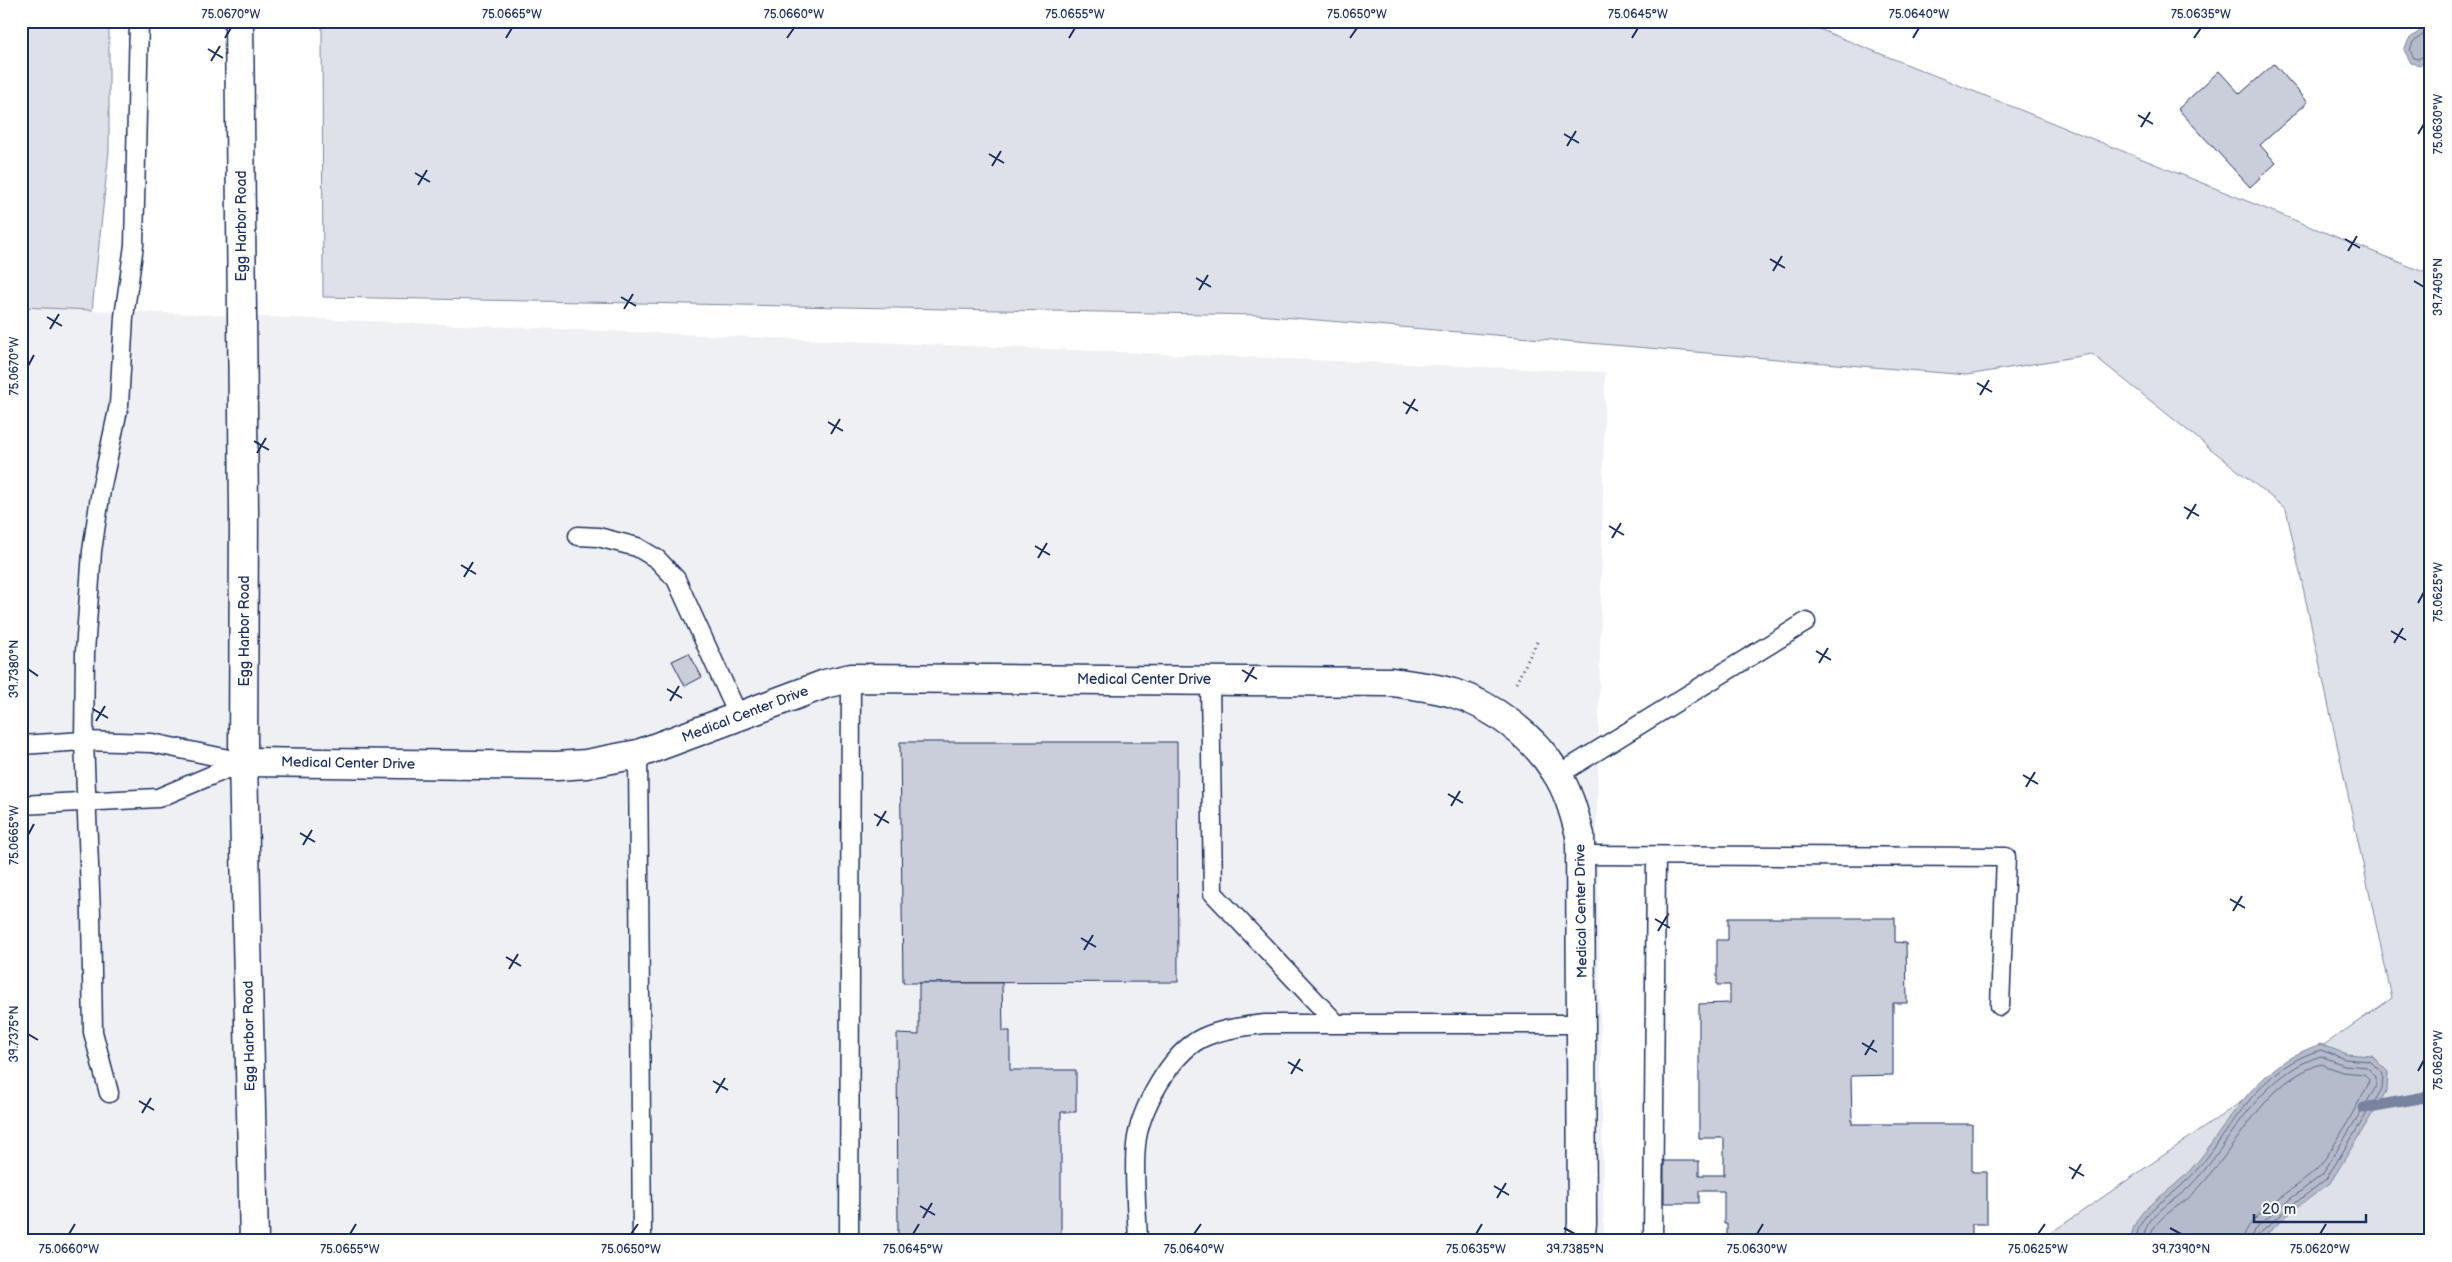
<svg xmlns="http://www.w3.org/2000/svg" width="2452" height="1262" viewBox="0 0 2452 1262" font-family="'Balsamiq Sans',sans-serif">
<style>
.built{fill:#eff0f4}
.green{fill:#dee1e7;stroke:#7c88a2}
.water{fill:#b5bbca;stroke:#77839f}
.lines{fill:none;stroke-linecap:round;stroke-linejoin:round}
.shore{stroke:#596789;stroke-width:1}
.stream{stroke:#77839f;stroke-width:11}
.building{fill:#caceda;stroke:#1b2f5e}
.service-casing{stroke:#1b2f5e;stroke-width:21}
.minor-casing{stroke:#1b2f5e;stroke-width:31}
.secondary-casing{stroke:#1b2f5e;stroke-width:31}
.path{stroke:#1b2f5e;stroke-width:3;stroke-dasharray:1 4;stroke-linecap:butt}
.service{stroke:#fff;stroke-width:18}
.minor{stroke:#fff;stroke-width:28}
.secondary{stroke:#fff;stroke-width:28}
.ticks{fill:none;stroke:#1b2f5e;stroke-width:2}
.labels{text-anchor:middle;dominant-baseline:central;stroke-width:4.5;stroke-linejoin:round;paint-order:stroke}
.street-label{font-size:14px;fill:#1b2f5e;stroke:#fff}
.neatline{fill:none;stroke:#1b2f5e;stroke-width:2}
.ticks-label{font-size:12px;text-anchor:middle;fill:#1b2f5e}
</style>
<rect width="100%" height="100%" fill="#fff"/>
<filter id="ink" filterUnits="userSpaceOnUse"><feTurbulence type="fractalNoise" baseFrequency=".02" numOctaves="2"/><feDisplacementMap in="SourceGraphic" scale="10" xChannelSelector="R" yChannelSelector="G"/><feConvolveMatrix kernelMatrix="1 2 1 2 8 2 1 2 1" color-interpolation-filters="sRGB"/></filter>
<g filter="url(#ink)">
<polygon class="built" points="21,307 1605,372 1597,822 1604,1241 21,1241"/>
<g class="green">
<polygon points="21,21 109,21 109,151 92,310 21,307"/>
<polygon points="322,21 1812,21 1814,27 2431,275 2431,1241 2039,1241 2392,998 2286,509 2092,354 1967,375 1258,315 323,297"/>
</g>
<g class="water">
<polygon points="2429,21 2431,21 2431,55 2420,65 2411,63 2404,50 2409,39 2428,25"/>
<path d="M2320,1044L2346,1054L2372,1056L2388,1072L2387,1090L2330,1183L2292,1211L2259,1241H2131C2133,1211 2157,1201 2177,1183C2212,1153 2230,1107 2265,1077C2285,1059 2295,1054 2320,1044Z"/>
</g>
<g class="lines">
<g class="shore">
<polyline points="2431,29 2413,42 2410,50 2414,58 2418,59 2431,52"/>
<path d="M2136,1241C2138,1213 2162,1203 2180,1187C2214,1157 2233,1114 2265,1083C2282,1067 2299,1056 2321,1050L2345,1059L2370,1061L2383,1074L2382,1089L2326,1179L2289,1208L2258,1235L2257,1241"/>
<path d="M2143,1241C2144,1214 2174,1203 2191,1185C2221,1155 2240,1113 2272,1085C2287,1072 2301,1062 2321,1056L2344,1065L2367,1067L2376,1077V1087L2322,1175L2285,1203L2254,1230L2250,1241"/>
<path d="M2150,1241C2151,1218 2179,1208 2193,1194C2224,1163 2244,1123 2275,1092C2289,1079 2303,1070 2321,1064L2342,1072L2364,1074L2369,1079L2368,1085C2355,1108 2333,1152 2316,1170C2299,1188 2244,1215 2243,1241"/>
</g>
<polyline class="stream" points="2364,1108 2431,1096"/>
</g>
<g class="building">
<polygon points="2274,64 2308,102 2260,145 2276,163 2250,187 2178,109 2219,71 2240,94"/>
<polygon points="689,653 702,677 685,686 672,661"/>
<polygon points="900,742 1177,742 1178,982 903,983"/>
<polygon points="1728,918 1895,918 1895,942 1906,943 1907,1003 1893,1003 1893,1075 1851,1076 1852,1124 1972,1124 1972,1172 1987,1172 1987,1224 1972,1224 1972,1237 1840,1237 1840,1241 1727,1241 1727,1224 1724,1224 1724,1191 1699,1191 1699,1203 1664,1203 1664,1161 1699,1161 1699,1175 1724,1175 1724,1138 1699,1138 1699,1004 1730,1003 1730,985 1717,985 1717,940 1728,940"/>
<polygon points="919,983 1002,983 1003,1031 1010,1031 1010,1070 1076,1070 1076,1112 1061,1112 1061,1241 898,1241 897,1034 919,1035"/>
</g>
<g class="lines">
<g class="service-casing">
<g id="service">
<polyline points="578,536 598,537 637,547 657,559 676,579 739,717"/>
<polyline points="1210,680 1213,893 1336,1023"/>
<polyline points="21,745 84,741 152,743 243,762"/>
<polyline points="638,754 642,1241"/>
<polyline points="1558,775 1806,622"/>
<polyline points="21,805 158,798 243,762"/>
<polyline points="1581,855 2006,857 2000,1006"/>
<polyline points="109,1093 93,1032 91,914 84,741 85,652 92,551 101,490 119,405 124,317 134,245 139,21"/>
<polyline points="849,1241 851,678"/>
<path d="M1138,1241C1137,1211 1133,1175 1136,1145C1139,1111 1170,1054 1202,1038C1221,1029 1244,1026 1265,1024H1581"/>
<polyline points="1653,1241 1656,857"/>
</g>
</g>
<g class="minor-casing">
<path id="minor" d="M243,762L557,766L586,764L638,754L825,684L851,678L1392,682C1413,685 1433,687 1453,693C1492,705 1534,737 1555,771C1568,790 1574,813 1580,835L1582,1224L1580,1241"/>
</g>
<g class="secondary-casing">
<polyline id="secondary" points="239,21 244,512 243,762 254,1241"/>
</g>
<polyline class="path" points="1516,683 1537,642"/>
<use href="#service" class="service"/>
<use href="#minor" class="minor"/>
<use href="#secondary" class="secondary"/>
</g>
</g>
<path class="ticks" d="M225,38L231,28M506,38L512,28M787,38L794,28M1069,38L1075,28M1350,38L1357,28M1632,38L1638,28M1913,38L1919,28M2194,38L2201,28M208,49L223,58M211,61L220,46M2138,115L2153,124M2141,127L2150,112M1564,134L1579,143M2418,134L2424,124M1567,146L1576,131M989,154L1004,163M992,166L1001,151M415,173L430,182M418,185L427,170M2345,239L2360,248M2348,251L2357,236M1770,259L1785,268M1773,271L1782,256M1196,278L1211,287M2414,281L2424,287M1199,290L1208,275M621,297L636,306M624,309L633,294M47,317L62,326M50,329L59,314M28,366L34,355M1977,383L1992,392M1980,395L1989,380M1403,402L1418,411M1406,414L1415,399M828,422L843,431M831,434L840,419M254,441L269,450M257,453L266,438M2184,507L2199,516M2187,519L2196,504M1609,526L1624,535M1612,538L1621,523M1035,546L1050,555M1038,558L1047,543M461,565L476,574M464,577L473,562M2418,603L2424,592M2391,631L2406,640M2394,643L2403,628M1816,651L1831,660M1819,663L1828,648M28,669L38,676M1242,670L1257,679M1245,682L1254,667M667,689L682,698M670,701L679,686M93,709L108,718M96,721L105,706M2023,775L2038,784M2026,787L2035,772M1448,794L1463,803M1451,806L1460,791M874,814L889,823M877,826L886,811M300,833L315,842M28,835L34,824M303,845L312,830M2230,899L2245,908M2233,911L2242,896M1655,919L1670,928M1658,931L1667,916M1081,938L1096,947M1084,950L1093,935M506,957L521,966M509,969L518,954M28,1034L38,1040M1862,1043L1877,1052M1865,1055L1874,1040M1288,1062L1303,1071M2418,1071L2424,1060M1291,1074L1300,1059M713,1081L728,1090M716,1093L725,1078M139,1101L154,1110M142,1113L151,1098M2069,1167L2084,1176M2072,1179L2081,1164M1494,1186L1509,1195M1497,1198L1506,1183M920,1206L935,1215M923,1218L932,1203M1564,1228L1575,1234M2170,1228L2181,1234M69,1234L75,1224M350,1234L356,1224M631,1234L638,1224M913,1234L919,1224M1194,1234L1201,1224M1476,1234L1482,1224M1757,1234L1763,1224M2038,1234L2045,1224M2320,1234L2326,1224"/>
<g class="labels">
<g class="street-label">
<text transform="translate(241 226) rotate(-90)">Egg Harbor Road</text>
<text transform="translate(244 631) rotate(-90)">Egg Harbor Road</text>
<text x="1144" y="679">Medical Center Drive</text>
<text transform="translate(745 714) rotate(-21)">Medical Center Drive</text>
<text transform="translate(348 763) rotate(1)">Medical Center Drive</text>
<text transform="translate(1581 911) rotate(-91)">Medical Center Drive</text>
<text transform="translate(249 1036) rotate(-91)">Egg Harbor Road</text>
</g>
</g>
<rect width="2452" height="1262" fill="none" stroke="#fff" stroke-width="55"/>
<path d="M2254 1214v8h112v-8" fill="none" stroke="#1b2f5e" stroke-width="2.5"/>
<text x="2262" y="1214" font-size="15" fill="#1b2f5e" stroke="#ffffff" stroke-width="4" paint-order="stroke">20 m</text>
<rect x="28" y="28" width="2396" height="1206" class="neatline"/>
<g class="ticks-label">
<text x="231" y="18">75.0670°W</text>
<text x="512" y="18">75.0665°W</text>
<text x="794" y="18">75.0660°W</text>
<text x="1075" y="18">75.0655°W</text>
<text x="1357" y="18">75.0650°W</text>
<text x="1638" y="18">75.0645°W</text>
<text x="1919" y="18">75.0640°W</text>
<text x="2201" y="18">75.0635°W</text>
<text transform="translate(2438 124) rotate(-90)" y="4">75.0630°W</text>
<text transform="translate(2438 287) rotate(-90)" y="4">39.7405°N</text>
<text transform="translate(14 366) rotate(-90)" y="4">75.0670°W</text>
<text transform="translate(2438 592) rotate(-90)" y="4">75.0625°W</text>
<text transform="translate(14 669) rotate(-90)" y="4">39.7380°N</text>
<text transform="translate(14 835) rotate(-90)" y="4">75.0665°W</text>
<text transform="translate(14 1034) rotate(-90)" y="4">39.7375°N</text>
<text transform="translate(2438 1060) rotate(-90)" y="4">75.0620°W</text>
<text x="69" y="1253">75.0660°W</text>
<text x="350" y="1253">75.0655°W</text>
<text x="631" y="1253">75.0650°W</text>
<text x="913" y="1253">75.0645°W</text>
<text x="1194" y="1253">75.0640°W</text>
<text x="1476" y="1253">75.0635°W</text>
<text x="1575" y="1253">39.7385°N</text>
<text x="1757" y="1253">75.0630°W</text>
<text x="2038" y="1253">75.0625°W</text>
<text x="2181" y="1253">39.7390°N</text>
<text x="2320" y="1253">75.0620°W</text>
</g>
</svg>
